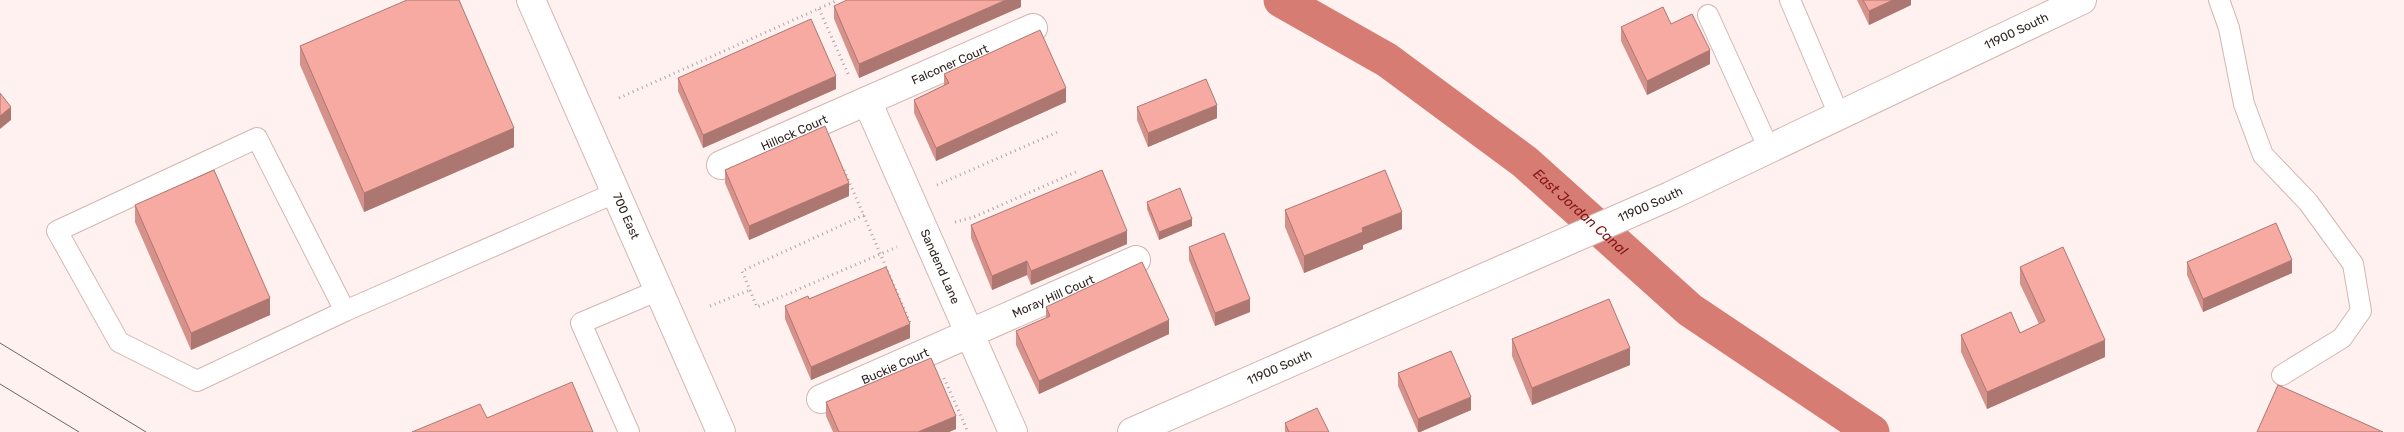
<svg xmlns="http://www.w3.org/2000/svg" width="2404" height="432" viewBox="0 0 2404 432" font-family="Rubik,sans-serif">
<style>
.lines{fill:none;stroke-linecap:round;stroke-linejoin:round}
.canal{stroke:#d77c73;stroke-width:35}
.lane-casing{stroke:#d4b5b1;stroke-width:22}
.street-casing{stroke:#d4b5b1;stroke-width:30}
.secondary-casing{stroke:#d4b5b1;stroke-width:30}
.path{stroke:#b0a4a2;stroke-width:3;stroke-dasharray:1 4;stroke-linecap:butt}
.lane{stroke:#fff;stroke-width:20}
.street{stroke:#fff;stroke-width:28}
.secondary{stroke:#fff;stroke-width:28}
.tram{stroke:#706563;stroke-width:1}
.wall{fill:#d4928b}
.shaded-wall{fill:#ad7771}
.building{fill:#f7aaa2;stroke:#ad7771}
.labels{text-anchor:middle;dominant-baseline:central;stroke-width:4.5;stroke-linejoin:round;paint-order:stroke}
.street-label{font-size:12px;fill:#2e2321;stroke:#fff}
.water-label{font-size:14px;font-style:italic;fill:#831517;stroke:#fff}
</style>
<rect width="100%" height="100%" fill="#fef1ef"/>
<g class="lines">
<path class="canal" id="s1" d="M1281,0L1387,60L1525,162L1690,310L1872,432"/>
<g class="lane-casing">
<g id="lane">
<polyline points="1790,0 1839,115"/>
<polyline points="2219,0 2229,28 2244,104 2263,155 2308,202 2353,264 2361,311 2342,338 2282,375"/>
<polyline points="1708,15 1769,149"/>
<polyline points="345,311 197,381 119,342 57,231 257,138 345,311 617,192"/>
<polyline points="629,432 581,323 659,290"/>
</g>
</g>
<g class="street-casing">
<g id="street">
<path id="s2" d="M867,101L1013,432"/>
<path id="s3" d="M721,165L1033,28"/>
<path id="s4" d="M821,399L1136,260"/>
<path id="s5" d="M1132,432L1670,196L2082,0"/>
</g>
</g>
<g class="secondary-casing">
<g id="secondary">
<path id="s6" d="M531,0L721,432"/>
</g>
</g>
<g class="path">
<polyline points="819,9 849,76"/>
<polyline points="619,98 838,0"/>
<polyline points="844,170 911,325"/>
<polyline points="937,185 1060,131"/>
<polyline points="864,215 742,271 757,307 897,247"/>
<polyline points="955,222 974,217 1076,172"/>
<polyline points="710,306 750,290"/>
<polyline points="944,378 968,432"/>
</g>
<use href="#lane" class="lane"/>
<use href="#street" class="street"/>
<use href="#secondary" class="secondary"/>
<g class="tram">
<polyline points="0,343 146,432"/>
<polyline points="0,384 79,432"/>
</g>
</g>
<g class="wall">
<polygon points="1021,0 1021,7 859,78 834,19 834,6"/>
<polygon points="1857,0 1911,0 1911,5 1869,25"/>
<polygon points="1671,24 1710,64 1647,95 1621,41 1621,27"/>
<polygon points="300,46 514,147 364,212 300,65"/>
<polygon points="944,74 1066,102 936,161 914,113 914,100 944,85"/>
<polygon points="678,78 836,89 703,148 678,91"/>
<polygon points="1137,107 1217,118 1148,147 1137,120"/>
<polygon points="725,170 849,196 749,240 725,183"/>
<polygon points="1147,202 1192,226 1159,240 1147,209"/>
<polygon points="135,205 270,315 191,350 135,222"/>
<polygon points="1285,210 1402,229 1363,245 1363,249 1304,273 1285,227"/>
<polygon points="971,225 1127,244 1031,285 1027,275 992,290 971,238"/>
<polygon points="1189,247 1250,312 1215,326 1189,260"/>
<polygon points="2187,262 2292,273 2203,312 2187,275"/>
<polygon points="2020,267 2105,357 1987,409 1961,352 1961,335 2020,333 2039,324 2020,284"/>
<polygon points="809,299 910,338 811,380 785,319 785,306"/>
<polygon points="1046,307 1169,334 1039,394 1016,345 1016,331 1046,318"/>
<polygon points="1512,339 1630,365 1532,405 1512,356"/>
<polygon points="1398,373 1471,410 1420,432 1418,432 1398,386"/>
<polygon points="826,402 956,429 949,432 833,432 826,416"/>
<polygon points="1285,423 1329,432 1285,432"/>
</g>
<g class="shaded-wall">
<polygon points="1006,0 1021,0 1021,7 859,78 859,64"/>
<polygon points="1893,0 1911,0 1911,5 1869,25 1869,11"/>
<polygon points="1710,50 1710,64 1647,95 1647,81"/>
<polygon points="836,76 836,89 703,148 703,135"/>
<polygon points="1066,88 1066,102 936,161 936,148"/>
<polygon points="1217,105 1217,118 1148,147 1148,133"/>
<polygon points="11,107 11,120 0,129 0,116"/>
<polygon points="514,128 514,147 364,212 364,193"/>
<polygon points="849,183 849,196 749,240 749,226"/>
<polygon points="1402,212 1402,229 1363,245 1363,249 1304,273 1304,256 1362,228"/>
<polygon points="1192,219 1192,226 1159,240 1159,232"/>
<polygon points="1127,231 1127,244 1031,285 1031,271"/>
<polygon points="2292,260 2292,273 2203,312 2203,299"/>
<polygon points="1027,261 1027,275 992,290 992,276"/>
<polygon points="270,298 270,315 191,350 191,333"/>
<polygon points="1250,299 1250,312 1215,326 1215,313"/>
<polygon points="1169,320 1169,334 1039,394 1039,381"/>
<polygon points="910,324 910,338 811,380 811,367"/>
<polygon points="2105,340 2105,357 1987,409 1987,392"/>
<polygon points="1630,348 1630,365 1532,405 1532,388"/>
<polygon points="1471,397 1471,410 1420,432 1418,432 1418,419"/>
<polygon points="956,416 956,429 949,432 918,432"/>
</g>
<g class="building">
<polygon points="407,0 459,0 514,128 364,193 300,46"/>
<polygon points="847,0 1006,0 859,64 834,6"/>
<polygon points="1863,0 1893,0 1869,11"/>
<polygon points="1663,7 1671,24 1692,14 1710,50 1647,81 1621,27"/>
<polygon points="811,19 836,76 703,135 678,78"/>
<polygon points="1040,30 1066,88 936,148 914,100 949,83 944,74"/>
<polygon points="1206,79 1217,105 1148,133 1137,107"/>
<polygon points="0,93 11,107 0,116"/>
<polygon points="825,126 849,183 749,226 725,170"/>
<polygon points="214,170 270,298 191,333 135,205"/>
<polygon points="1102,170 1127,231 1031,271 1027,261 992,276 971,225"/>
<polygon points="1385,170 1402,212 1362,228 1363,232 1304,256 1285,210"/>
<polygon points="1180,188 1192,219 1159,232 1147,202"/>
<polygon points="2276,223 2292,260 2203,299 2187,262"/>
<polygon points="1224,233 1250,299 1215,313 1189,247"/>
<polygon points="2063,247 2105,340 1987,392 1961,335 2011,312 2020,333 2045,321 2020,267"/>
<polygon points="1142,262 1169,320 1039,381 1016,331 1050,316 1046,307"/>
<polygon points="886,267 910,324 811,367 785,306 808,296 809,299"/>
<polygon points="1609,299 1630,348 1532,388 1512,339"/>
<polygon points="1451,351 1471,397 1418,419 1398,373"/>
<polygon points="931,358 956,416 918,432 839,432 826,402"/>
<polygon points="572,382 593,432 412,432 480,404 487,418"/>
<polygon points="2278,385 2383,432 2257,432"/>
<polygon points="1317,408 1329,432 1289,432 1285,423"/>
</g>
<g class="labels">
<g class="street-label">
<text stroke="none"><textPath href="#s5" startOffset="971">11900 South</textPath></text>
<text stroke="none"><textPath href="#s3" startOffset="250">Falconer Court</textPath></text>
<text stroke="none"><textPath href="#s3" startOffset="80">Hillock Court</textPath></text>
<text stroke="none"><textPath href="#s5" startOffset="566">11900 South</textPath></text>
<text stroke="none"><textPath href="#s6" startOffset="236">700 East</textPath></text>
<text stroke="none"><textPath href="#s2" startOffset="181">Sandend Lane</textPath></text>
<text stroke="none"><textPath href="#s4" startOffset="254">Moray Hill Court</textPath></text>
<text stroke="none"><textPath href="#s4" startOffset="81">Buckie Court</textPath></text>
<text stroke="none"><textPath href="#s5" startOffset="161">11900 South</textPath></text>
</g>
<g class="water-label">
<text stroke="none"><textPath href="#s1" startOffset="368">East Jordan Canal</textPath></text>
</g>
</g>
</svg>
